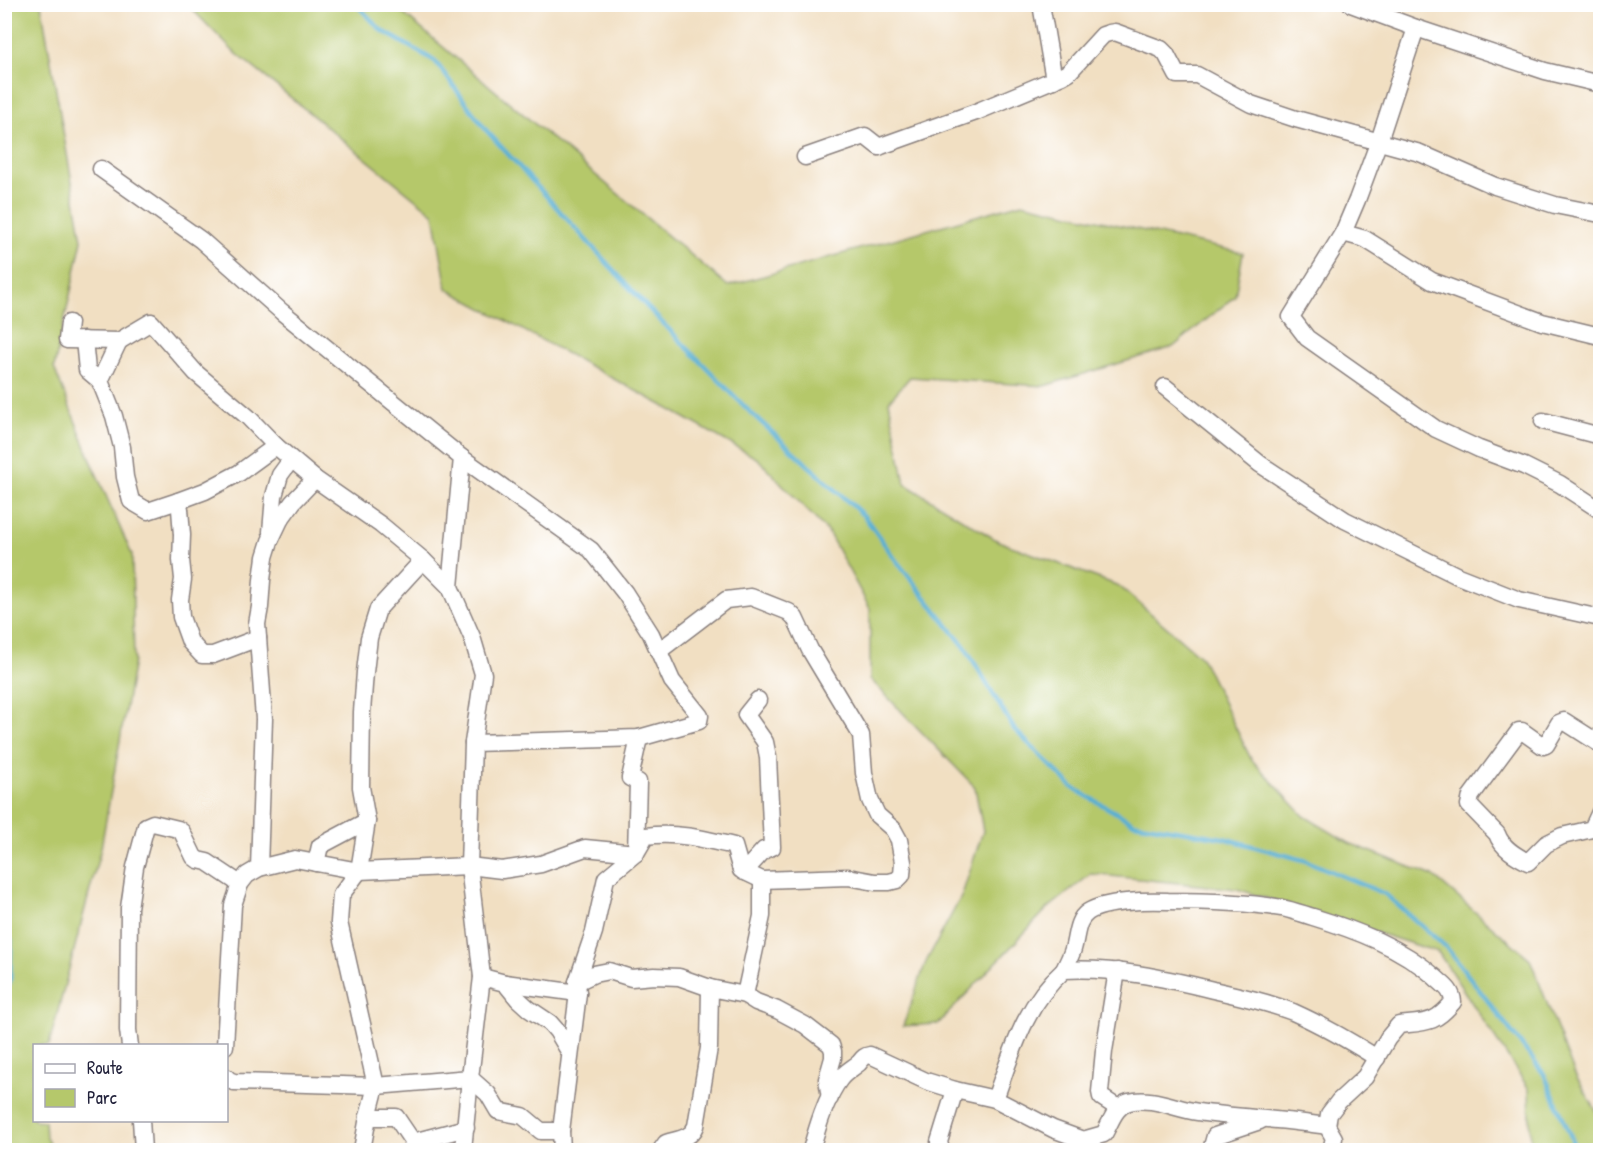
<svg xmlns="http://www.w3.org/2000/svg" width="1605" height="1155" viewBox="0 0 1605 1155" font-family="'Patrick Hand',sans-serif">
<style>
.green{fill:#b5c86b;stroke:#6c7553;stroke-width:1.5}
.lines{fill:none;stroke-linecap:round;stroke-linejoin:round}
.stream{stroke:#57afd4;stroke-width:4.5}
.street-casing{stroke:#8a807e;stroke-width:19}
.street{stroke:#fff;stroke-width:16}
</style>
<rect width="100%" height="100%" fill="#fff"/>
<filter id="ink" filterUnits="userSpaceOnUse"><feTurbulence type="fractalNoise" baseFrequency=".0167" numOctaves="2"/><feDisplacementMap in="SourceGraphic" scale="12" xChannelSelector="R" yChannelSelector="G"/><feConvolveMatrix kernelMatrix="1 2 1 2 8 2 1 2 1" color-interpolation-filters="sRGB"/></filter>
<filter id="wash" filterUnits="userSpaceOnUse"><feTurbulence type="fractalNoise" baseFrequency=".008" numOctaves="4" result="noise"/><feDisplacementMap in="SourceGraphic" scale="24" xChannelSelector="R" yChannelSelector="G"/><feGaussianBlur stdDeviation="1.35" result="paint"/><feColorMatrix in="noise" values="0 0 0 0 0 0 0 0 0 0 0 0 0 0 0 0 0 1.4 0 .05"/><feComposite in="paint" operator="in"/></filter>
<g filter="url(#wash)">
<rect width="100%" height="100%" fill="#f1dfc2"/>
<g class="green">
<polygon points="41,4 82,240 54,368 97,475 132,555 134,661 101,848 49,1045 34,1046 34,1120 45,1121 46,1138 53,1150 5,1150 4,5"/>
<polygon points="188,5 393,5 728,286 1022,203 1243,253 1235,296 1173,347 1044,386 910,377 889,401 905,484 998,541 1119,586 1201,657 1251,759 1304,816 1349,843 1433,876 1530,959 1575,1075 1600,1117 1600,1150 1531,1150 1529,1089 1438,952 1237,889 1091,874 1046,910 938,1024 903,1026 926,962 962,895 983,831 975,787 870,679 870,609 828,532 758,459 660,404 447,289 434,214 232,50"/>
</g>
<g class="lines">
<g class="stream">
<polyline points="356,4 381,30 435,61 486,130 648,308 751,413 864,516 898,563 965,647 1014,729 1073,788 1134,823 1223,838 1307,861 1385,894 1447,948 1544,1074 1572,1139 1574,1150"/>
<polyline points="4,929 11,940 10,979 4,999"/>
</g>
</g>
</g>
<g filter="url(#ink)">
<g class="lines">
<g class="street-casing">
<g id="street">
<polyline points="1041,4 1054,80"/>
<polyline points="1351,4 1416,28 1545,71 1600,84"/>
<polyline points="1416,28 1379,141 1357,200 1343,233 1291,317 1307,338 1436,429 1479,449 1524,466 1560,484 1600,510"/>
<polyline points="805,157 865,136 879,147 881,146 976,112 1062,76 1069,72 1103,35 1109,33 1115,32 1161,49 1166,54 1177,75 1197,75 1251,104 1296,119 1420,153 1495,186 1555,205 1600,214"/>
<polyline points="101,169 201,240 282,312 462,458 450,587 472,637 483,674 473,743 469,866 482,977 470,1078 463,1150"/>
<polyline points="1343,233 1365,239 1432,281 1542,322 1600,336"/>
<polyline points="69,323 67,340 119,341 151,322 196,373 248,417 276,446 315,479 381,525 423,560 450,587"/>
<polyline points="84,340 87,370 100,381"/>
<polyline points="119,341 100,381 114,416 122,447 125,477 131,501 148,511 178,501"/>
<polyline points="1165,387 1260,464 1345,520 1458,576 1519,600 1600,618"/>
<polyline points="1543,421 1600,436"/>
<polyline points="462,458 591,550 625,593 651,634 672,681 700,716 699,721 639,738 473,743"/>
<polyline points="271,532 274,496 280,475 291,460"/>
<polyline points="258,638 213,655 202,655 190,642 181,617 180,600 183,579 181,560 182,535 180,509 178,501 205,491 239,473 276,446"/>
<path d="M1600,744L1564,721L1559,723L1546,745L1543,746L1522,731H1519L1471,796L1469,805L1497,834C1502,848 1516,856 1528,862L1546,844L1562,836L1592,829L1600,812"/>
<polyline points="316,863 320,846 367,821"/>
<polyline points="259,868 264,719 257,624 260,607 262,580 265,557 270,541 280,520 293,502 315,479"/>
<polyline points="744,872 764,850 772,847 768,757 765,742 746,715 758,700"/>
<path d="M1064,970C1067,963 1071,956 1073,949C1077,936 1076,920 1088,912C1105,901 1147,900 1168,901C1206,901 1245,902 1282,908C1292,910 1303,914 1313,917C1356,930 1401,947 1435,977C1443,985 1452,989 1453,1002C1435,1024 1426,1022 1399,1025L1388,1038L1365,1077L1339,1101L1329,1114L1327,1126"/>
<polyline points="1117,971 1104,1051 1100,1092 1101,1097 1118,1108"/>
<polyline points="482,977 505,983 578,993"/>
<polyline points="577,982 594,974 609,971 631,978 654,976 679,977 710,988 745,995 756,1002 777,1010 805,1025 831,1045 833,1051 833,1058 827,1079 830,1098"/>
<polyline points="505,983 518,999 529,1009 550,1023 557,1031 570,1053"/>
<polyline points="745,995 762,916 762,880"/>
<polyline points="130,1046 128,1030 129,908 135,867 146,826 153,823 178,829 182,832 194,857 198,860 207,862 240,884"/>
<path d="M225,1046L233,905L240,884L247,875L259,868L295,859L359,871L469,866L502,870L541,864L585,848L636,853L646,836C677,832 704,839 734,846L741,870L762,880L848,877L875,882H889L897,880L902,875L903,862L899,840L893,829L877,815L870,800L864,773L861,735L810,650L795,618L789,612L751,597L726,600L659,651"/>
<polyline points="226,1077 229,1080 234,1082 376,1086 470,1078 488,1094 498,1111 523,1116 541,1131 561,1131"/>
<path d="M995,1099C1013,1050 1024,1006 1064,970C1114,967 1165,978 1213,990C1240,996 1267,1002 1293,1012C1322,1025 1350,1041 1377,1058"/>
<polyline points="368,1117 396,1117 413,1142 466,1128"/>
<polyline points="141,1120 143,1150"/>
<polyline points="362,1150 368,1117 376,1086 339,922 341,895 359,871 367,821 361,787 362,712 365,672 369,638 378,609 423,560"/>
<polyline points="562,1150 561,1131 578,993 577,982 594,932 606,878 636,853 638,782 630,778 639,738"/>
<path d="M661,1150L666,1143C678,1139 691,1139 696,1126L709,1048L710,988"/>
<path d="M811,1150C817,1128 826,1097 840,1079C845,1072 853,1068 859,1063C863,1058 864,1056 870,1055L926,1081L955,1090L995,1099L1053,1129L1083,1140"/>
<polyline points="941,1150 939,1142 955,1090"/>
<path d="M1082,1150L1083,1140L1104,1134C1111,1122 1115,1106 1129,1102C1152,1096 1175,1109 1198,1112C1241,1118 1284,1119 1327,1126L1334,1138L1331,1150"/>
<polyline points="1211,1150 1215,1136 1260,1121"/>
</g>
</g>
<use href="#street" class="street"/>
</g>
</g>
<rect width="1605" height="1155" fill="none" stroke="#fff" stroke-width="24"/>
<rect x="33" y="1044" width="195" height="78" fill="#ffffff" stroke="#a7a7b1" stroke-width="1.5"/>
<rect x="45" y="1064" width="30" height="9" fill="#ffffff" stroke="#a7a7b1" stroke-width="1.5"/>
<text x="87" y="1074" font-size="18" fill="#22223b">Route</text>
<rect x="45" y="1089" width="30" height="18" fill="#b5c86b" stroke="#a7a7b1" stroke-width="1.5"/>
<text x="87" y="1104" font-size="18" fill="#22223b">Parc</text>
</svg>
